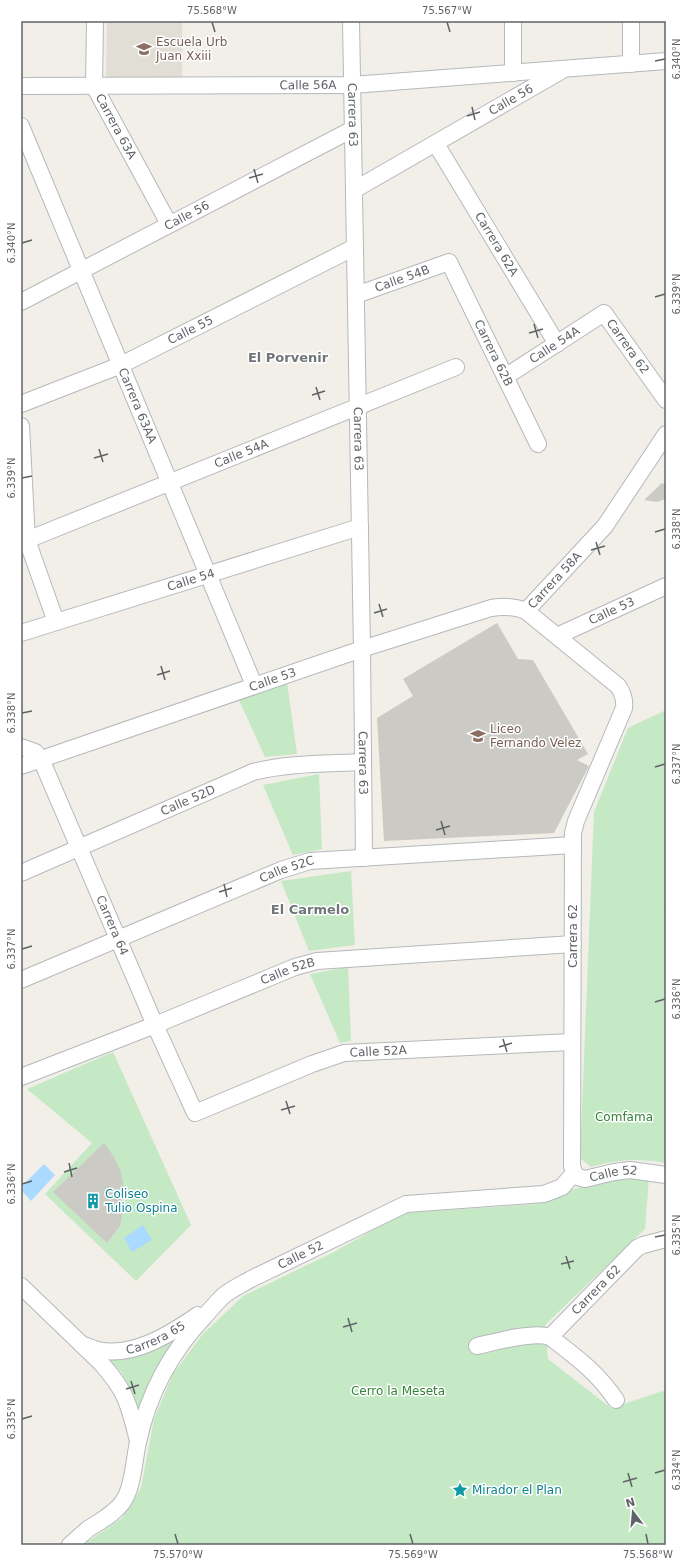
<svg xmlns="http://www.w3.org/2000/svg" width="687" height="1566" viewBox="0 0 687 1566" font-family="'DejaVu Sans',sans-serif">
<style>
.education{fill:#e1ded6}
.green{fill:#c5e8c5}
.water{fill:#aadaff}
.building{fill:#cccac5}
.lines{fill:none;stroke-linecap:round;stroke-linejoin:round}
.minor-casing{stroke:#b5b8bc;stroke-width:18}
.minor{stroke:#fff;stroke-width:16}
.ticks{fill:none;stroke:#5f6368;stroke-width:1.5}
.labels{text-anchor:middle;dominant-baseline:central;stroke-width:3;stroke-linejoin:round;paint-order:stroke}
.education-label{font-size:12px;fill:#785e54;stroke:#fff;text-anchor:start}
.street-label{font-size:12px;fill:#5f6368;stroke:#fff}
.park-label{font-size:12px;fill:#348238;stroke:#fff}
.culture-label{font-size:12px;fill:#0d838f;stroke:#fff;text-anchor:start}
.neighbourhood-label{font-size:13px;font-weight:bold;fill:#70757a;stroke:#fff}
.neatline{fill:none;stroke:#5f6368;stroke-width:1.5}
.ticks-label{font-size:10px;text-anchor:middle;fill:#5f6368}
</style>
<rect width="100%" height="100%" fill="#f1efe8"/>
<polygon class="education" points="107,21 182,21 182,77 106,77"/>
<g class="green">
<polygon points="287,682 297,754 265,757 239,700"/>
<path d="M666,710V1163C639,1158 617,1159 591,1167L580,1158L594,812L628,728Z"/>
<polygon points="319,774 322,849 293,855 263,785"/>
<polygon points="351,871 355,945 309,951 281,881"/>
<polygon points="348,967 351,1041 340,1043 310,974"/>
<polygon points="113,1052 191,1225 136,1281 45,1194 92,1143 27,1089"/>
<polygon points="625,1176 649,1178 645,1229 545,1325 548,1359 611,1408 666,1390 666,1545 83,1545 122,1518 141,1488 154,1419 173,1374 202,1335 243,1296 332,1253 404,1213 538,1204 570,1190"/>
<polygon points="187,1328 156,1368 138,1423 130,1388 121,1372 107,1357"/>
</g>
<g class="water">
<polygon points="44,1164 55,1175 31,1201 21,1190 21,1187"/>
<polygon points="143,1225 152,1240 132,1252 124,1238"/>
</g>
<g class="building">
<polygon points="662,483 666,485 666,499 657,502 644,500"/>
<polygon points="497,623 518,659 533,660 588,754 577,760 589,766 554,833 384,841 377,718 413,696 403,679"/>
<polygon points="665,902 666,902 666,912 664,912"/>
<polygon points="104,1143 114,1157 121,1172 124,1190 123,1211 120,1226 107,1243 53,1192"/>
</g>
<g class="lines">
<g class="minor-casing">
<g id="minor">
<path id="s1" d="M95,21L94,86L169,224"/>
<path id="s2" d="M351,21L362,649L364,858"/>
<polyline points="513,21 513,73"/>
<polyline points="631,21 631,64"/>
<path id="s3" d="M21,86L352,85L666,61"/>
<path id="s4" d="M21,126L254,685"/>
<path id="s5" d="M436,144L557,344"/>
<path id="s6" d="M354,190L561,71"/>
<path id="s7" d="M356,295L449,262L538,444"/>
<path id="s8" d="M21,302L353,129"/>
<path id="s9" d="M505,377L604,313L666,400"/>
<path id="s10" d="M21,404L121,365L355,247"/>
<polyline points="21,426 27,540 56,622"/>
<path id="s11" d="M27,540L456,367"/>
<path id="s12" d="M526,611L605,526L666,434"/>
<path id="s13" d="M21,633L360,527"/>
<path id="s14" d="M557,636L666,586"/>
<path id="s15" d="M21,747L35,752L41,759L155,1025L195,1113L312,1064L344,1053L572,1042"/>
<path id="s16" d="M21,766L362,649L491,608C504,606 514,606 526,611L618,686C623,693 625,700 624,708L576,821L573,833L572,1166L574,1173"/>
<path id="s17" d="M21,873L253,772C289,763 326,764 363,762"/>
<path id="s18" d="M21,980L281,870L310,861L573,845"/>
<path id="s19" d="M21,1077L155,1025L295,967L317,961L573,944"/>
<path id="s20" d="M574,1173L578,1177L585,1179L614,1172L630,1170L666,1175"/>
<path d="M21,1286L101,1363C107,1370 113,1377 118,1385C129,1401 133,1422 138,1441"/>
<path id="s21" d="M550,1337L637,1248L643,1245L666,1239"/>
<path id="s22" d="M83,1345C88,1346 93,1349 98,1350C133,1358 170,1334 198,1315"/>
<path d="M477,1346C495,1342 534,1331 550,1337C576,1357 597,1372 616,1400"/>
<path id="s23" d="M70,1545C76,1540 82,1534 88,1529C100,1521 113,1515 122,1503C133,1489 134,1460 138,1442C148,1395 171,1352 204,1317C210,1310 216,1303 222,1297C231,1289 241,1285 251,1279L406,1204L544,1194L562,1187L574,1173"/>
</g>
</g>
<use href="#minor" class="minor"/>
</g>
<path class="ticks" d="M212,22L215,32M447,22L450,32M655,61L665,59M472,107L475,120M467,116L480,112M254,169L258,183M249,178L263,174M22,243L32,240M655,297L665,294M534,324L538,338M529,333L543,329M316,387L320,400M312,395L325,391M99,449L103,462M94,458L108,454M22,478L32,476M655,532L665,529M596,542L600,555M591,550L605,546M379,604L383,617M374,613L387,609M161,666L165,680M157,675L170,671M22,713L32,711M655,767L665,764M441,821L445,835M436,830L450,826M224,884L227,897M219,892L232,888M22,949L32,946M655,1002L665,999M503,1039L507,1052M499,1047L512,1043M286,1101L290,1114M281,1110L295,1106M69,1163L72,1177M64,1172L77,1168M22,1184L32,1181M655,1237L665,1235M566,1256L570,1269M561,1264L574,1261M348,1318L352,1332M343,1327L357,1323M131,1381L135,1394M126,1389L139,1385M22,1419L32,1416M628,1473L632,1487M655,1473L665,1470M623,1482L637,1478M175,1534L178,1544M410,1534L413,1544M646,1534L648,1544"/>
<defs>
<g id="school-bare" transform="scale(1.2)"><path d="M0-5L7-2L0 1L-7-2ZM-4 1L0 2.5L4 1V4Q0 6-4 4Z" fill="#8d6e63" stroke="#fff" stroke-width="2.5" paint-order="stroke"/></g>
<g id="building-bare" transform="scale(1.2)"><path d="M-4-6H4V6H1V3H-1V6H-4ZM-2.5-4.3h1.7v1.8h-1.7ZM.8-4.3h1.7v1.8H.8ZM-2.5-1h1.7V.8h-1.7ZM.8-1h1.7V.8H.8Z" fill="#0f9aa8" stroke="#fff" stroke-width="2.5" paint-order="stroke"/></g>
<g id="sight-bare" transform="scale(1.2)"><path d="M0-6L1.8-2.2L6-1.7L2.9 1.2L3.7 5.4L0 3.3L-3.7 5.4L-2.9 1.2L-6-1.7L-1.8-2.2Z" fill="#0f9aa8" stroke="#fff" stroke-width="2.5" paint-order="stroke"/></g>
</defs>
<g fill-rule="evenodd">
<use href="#school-bare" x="144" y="49"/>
<use href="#school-bare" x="478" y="736"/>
<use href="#building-bare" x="93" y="1201"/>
<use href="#sight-bare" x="460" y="1490"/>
</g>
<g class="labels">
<g class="education-label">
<text x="156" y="42">Escuela Urb<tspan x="156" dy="14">Juan Xxiii</tspan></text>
<text x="490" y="729">Liceo<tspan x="490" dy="14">Fernando Velez</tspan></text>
</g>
<g class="street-label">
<text stroke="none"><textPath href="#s3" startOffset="287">Calle 56A</textPath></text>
<text stroke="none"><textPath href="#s6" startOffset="181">Calle 56</textPath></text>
<text stroke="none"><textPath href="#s2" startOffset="94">Carrera 63</textPath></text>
<text stroke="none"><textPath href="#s1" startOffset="111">Carrera 63A</textPath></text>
<text stroke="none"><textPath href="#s8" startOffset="187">Calle 56</textPath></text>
<text stroke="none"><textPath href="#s5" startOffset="117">Carrera 62A</textPath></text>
<text stroke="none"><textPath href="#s7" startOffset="49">Calle 54B</textPath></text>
<text stroke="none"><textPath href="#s10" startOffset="185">Calle 55</textPath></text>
<text stroke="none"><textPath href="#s9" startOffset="59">Calle 54A</textPath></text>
<text stroke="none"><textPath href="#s9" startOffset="159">Carrera 62</textPath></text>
<text stroke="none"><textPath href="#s7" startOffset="200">Carrera 62B</textPath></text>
<text stroke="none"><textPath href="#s4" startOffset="303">Carrera 63AA</textPath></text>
<text stroke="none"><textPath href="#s2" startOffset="418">Carrera 63</textPath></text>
<text stroke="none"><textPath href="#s11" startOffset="231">Calle 54A</textPath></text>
<text stroke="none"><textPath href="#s13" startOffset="178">Calle 54</textPath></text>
<text stroke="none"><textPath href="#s12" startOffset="42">Carrera 58A</textPath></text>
<text stroke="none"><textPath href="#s14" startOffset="60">Calle 53</textPath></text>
<text stroke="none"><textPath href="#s16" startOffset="266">Calle 53</textPath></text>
<text stroke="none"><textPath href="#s2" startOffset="742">Carrera 63</textPath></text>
<text stroke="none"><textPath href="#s17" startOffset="182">Calle 52D</textPath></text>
<text stroke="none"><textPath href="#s18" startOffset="288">Calle 52C</textPath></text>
<text stroke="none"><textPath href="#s15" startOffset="205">Carrera 64</textPath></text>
<text transform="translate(573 936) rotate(-90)">Carrera 62</text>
<text stroke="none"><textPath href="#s19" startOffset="287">Calle 52B</textPath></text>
<text stroke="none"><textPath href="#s15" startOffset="605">Calle 52A</textPath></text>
<text stroke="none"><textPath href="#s20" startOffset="42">Calle 52</textPath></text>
<text stroke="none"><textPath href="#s23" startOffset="390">Calle 52</textPath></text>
<text stroke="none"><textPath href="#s21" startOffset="66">Carrera 62</textPath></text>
<text stroke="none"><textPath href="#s22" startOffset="76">Carrera 65</textPath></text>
</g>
<g class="park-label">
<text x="624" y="1117">Comfama</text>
<text x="398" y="1391">Cerro la Meseta</text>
</g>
<g class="culture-label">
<text x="105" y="1194">Coliseo<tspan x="105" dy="14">Tulio Ospina</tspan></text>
<text x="472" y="1490">Mirador el Plan</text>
</g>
<g class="neighbourhood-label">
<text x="288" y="357">El Porvenir</text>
<text x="310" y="909">El Carmelo</text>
</g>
</g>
<rect width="687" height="1566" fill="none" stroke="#ffffff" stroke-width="44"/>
<g transform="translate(633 1512) rotate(344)" stroke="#ffffff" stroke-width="3" paint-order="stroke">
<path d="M0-3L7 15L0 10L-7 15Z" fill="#5f6368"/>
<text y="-6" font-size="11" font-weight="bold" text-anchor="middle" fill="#5f6368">N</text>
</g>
<rect x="22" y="22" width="643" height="1522" class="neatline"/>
<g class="ticks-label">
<text x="212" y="14">75.568°W</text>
<text x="447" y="14">75.567°W</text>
<text transform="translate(676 59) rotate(-90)" y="4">6.340°N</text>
<text transform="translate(11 243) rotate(-90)" y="4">6.340°N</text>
<text transform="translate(676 294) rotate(-90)" y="4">6.339°N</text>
<text transform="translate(11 478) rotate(-90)" y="4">6.339°N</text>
<text transform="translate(676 529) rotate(-90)" y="4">6.338°N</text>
<text transform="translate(11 713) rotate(-90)" y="4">6.338°N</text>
<text transform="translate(676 764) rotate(-90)" y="4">6.337°N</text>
<text transform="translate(11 949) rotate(-90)" y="4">6.337°N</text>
<text transform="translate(676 999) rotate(-90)" y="4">6.336°N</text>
<text transform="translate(11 1184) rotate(-90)" y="4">6.336°N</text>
<text transform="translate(676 1235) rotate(-90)" y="4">6.335°N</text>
<text transform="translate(11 1419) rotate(-90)" y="4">6.335°N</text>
<text transform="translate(676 1470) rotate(-90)" y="4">6.334°N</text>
<text x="178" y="1558">75.570°W</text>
<text x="413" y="1558">75.569°W</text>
<text x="648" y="1558">75.568°W</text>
</g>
</svg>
